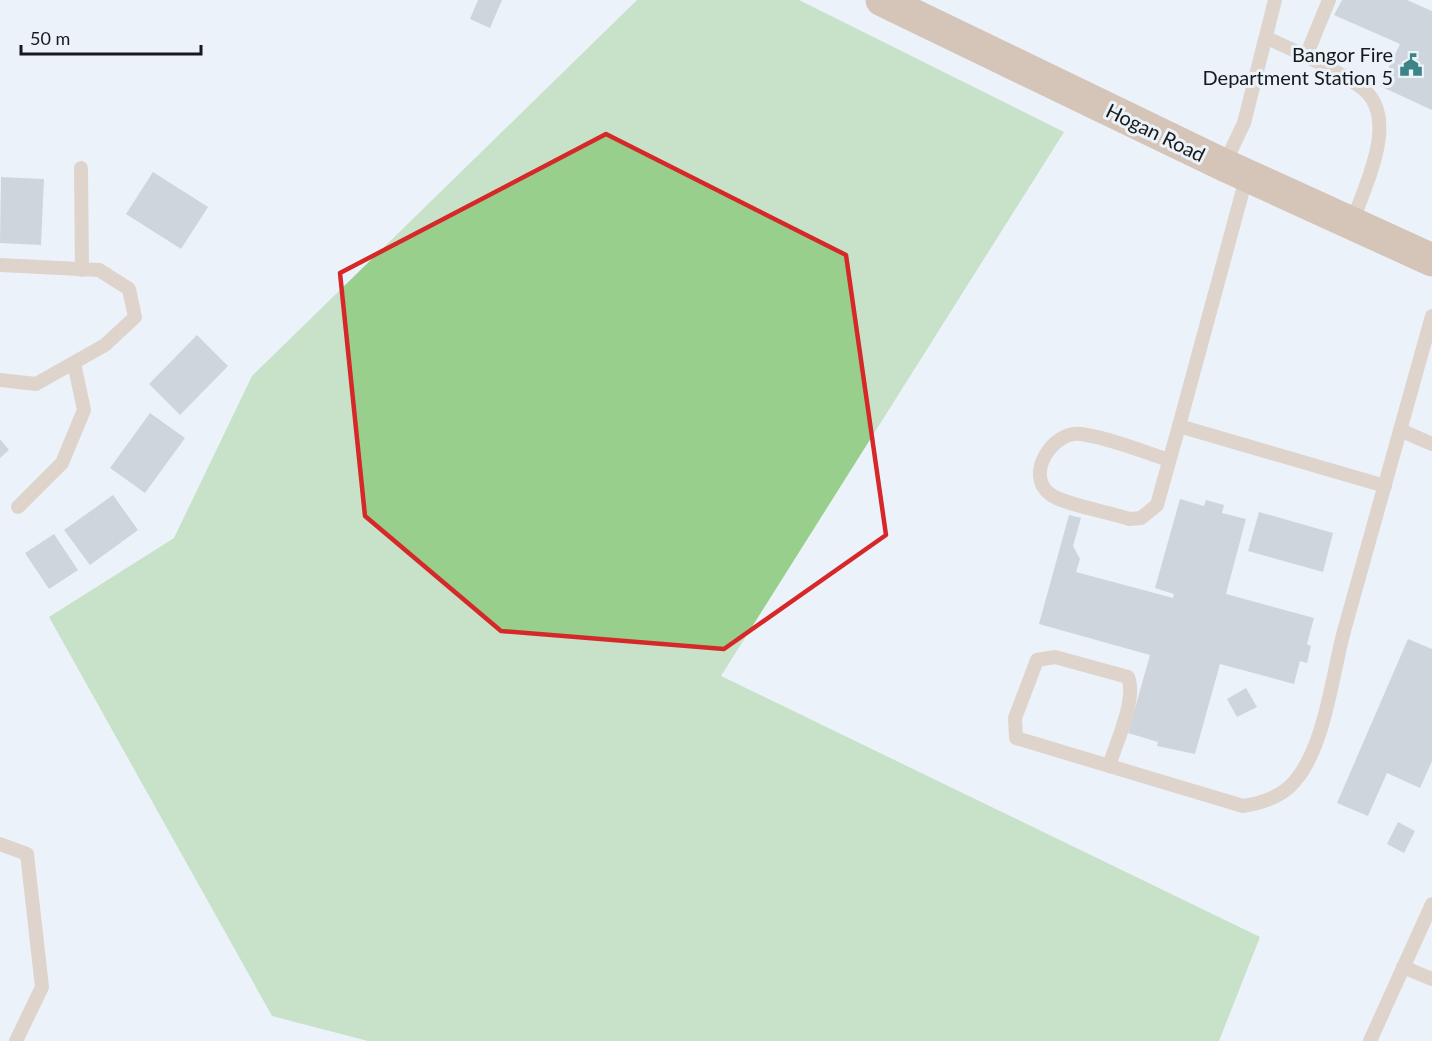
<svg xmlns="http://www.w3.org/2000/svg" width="1432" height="1041" viewBox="0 0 1432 1041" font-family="Lato,sans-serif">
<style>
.forest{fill:#99cf8c}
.building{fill:#abb2b8}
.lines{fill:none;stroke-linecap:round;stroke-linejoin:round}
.service{stroke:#ccaf96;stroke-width:14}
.secondary{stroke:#b88f68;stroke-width:33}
.marked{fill:none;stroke:#d62828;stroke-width:4.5;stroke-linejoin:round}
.labels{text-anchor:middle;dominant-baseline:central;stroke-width:6;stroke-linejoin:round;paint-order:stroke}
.poi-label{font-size:20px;fill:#171a1c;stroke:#ecf2f9;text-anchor:end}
.street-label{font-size:20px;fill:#171a1c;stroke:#ecf2f9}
</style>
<rect width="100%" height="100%" fill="#ecf2f9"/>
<polygon class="forest" points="637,0 799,0 1064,132 721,676 1260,937 1219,1041 368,1041 272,1016 49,617 174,538 252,376"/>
<g class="building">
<polygon points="478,0 502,0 490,28 470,19"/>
<polygon points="1342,0 1407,0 1432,11 1432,110 1380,86 1400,44 1334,15"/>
<polygon points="153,172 208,207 181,249 126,214"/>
<polygon points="1,177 44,179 41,245 0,243"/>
<polygon points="197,335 228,366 180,415 149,384"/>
<polygon points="150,413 185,438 145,493 110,468"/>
<polygon points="0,439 9,450 0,458"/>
<polygon points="113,495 138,530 90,565 64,530"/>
<polygon points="1180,499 1204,506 1206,500 1224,505 1222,513 1246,519 1226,594 1314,618 1307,644 1311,646 1307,663 1300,661 1294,684 1220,664 1195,754 1157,746 1158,742 1128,733 1150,655 1039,624 1069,515 1081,518 1073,546 1080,559 1076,572 1173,598 1174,594 1155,588"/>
<polygon points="1259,512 1333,533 1323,572 1248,551"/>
<polygon points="54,534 78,570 49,589 25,553"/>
<polygon points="1408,639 1432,649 1432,761 1420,788 1387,773 1368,816 1337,803"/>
<polygon points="1246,688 1257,707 1237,717 1227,699"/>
<polygon points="1398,822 1415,831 1404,853 1387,844"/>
</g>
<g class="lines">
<g class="service">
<path d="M1329,0L1306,56C1324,66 1346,75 1362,88C1401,118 1364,187 1352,223"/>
<polyline points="1267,38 1306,56"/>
<polyline points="1224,165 1244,123 1275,0"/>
<polyline points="81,168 82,270"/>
<polyline points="1247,175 1179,426 1385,486"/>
<polyline points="0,265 99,270 129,289 135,317 105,345 36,384 0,380"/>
<polyline points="1400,430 1432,444"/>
<path d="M1169,460C1141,451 1110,438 1081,434C1053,430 1024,475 1050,494C1062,504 1112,513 1129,519L1141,518L1157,505L1179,426"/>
<polyline points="18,507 62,463 84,410 74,363"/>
<path d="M1109,766C1116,743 1137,699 1128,677L1055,657L1037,660L1015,718L1016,738L1243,806C1262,803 1282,797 1295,781C1325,746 1332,676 1344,631C1373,526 1403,421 1432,316"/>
<polyline points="0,844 27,854 42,987 16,1041"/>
<polyline points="1403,967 1432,979"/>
<polyline points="1370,1041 1432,904"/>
</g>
<polyline class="secondary" points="882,0 1224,165 1432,260"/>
</g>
<path d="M0 0H1432V1041H0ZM606,134L846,255L886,535L724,649L501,631L365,516L340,273Z" fill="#ecf2f9" fill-opacity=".55" fill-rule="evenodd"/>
<path class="marked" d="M606,134L846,255L886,535L724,649L501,631L365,516L340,273Z"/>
<defs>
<g id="civic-bare" transform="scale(1.8)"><path d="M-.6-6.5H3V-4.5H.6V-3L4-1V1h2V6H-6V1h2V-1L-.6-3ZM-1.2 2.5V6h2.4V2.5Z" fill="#3c8485" stroke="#ecf2f9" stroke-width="2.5" paint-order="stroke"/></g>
</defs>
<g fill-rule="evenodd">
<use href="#civic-bare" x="1411" y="65"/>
</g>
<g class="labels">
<g class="poi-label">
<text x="1393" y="54">Bangor Fire<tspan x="1393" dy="23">Department Station 5</tspan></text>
</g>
<g class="street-label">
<text transform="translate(1156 132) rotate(26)">Hogan Road</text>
</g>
</g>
<path d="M21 45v9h180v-9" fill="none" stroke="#171a1c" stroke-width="3"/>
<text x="30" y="45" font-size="18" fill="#171a1c" stroke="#ecf2f9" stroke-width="4.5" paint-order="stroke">50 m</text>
</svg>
